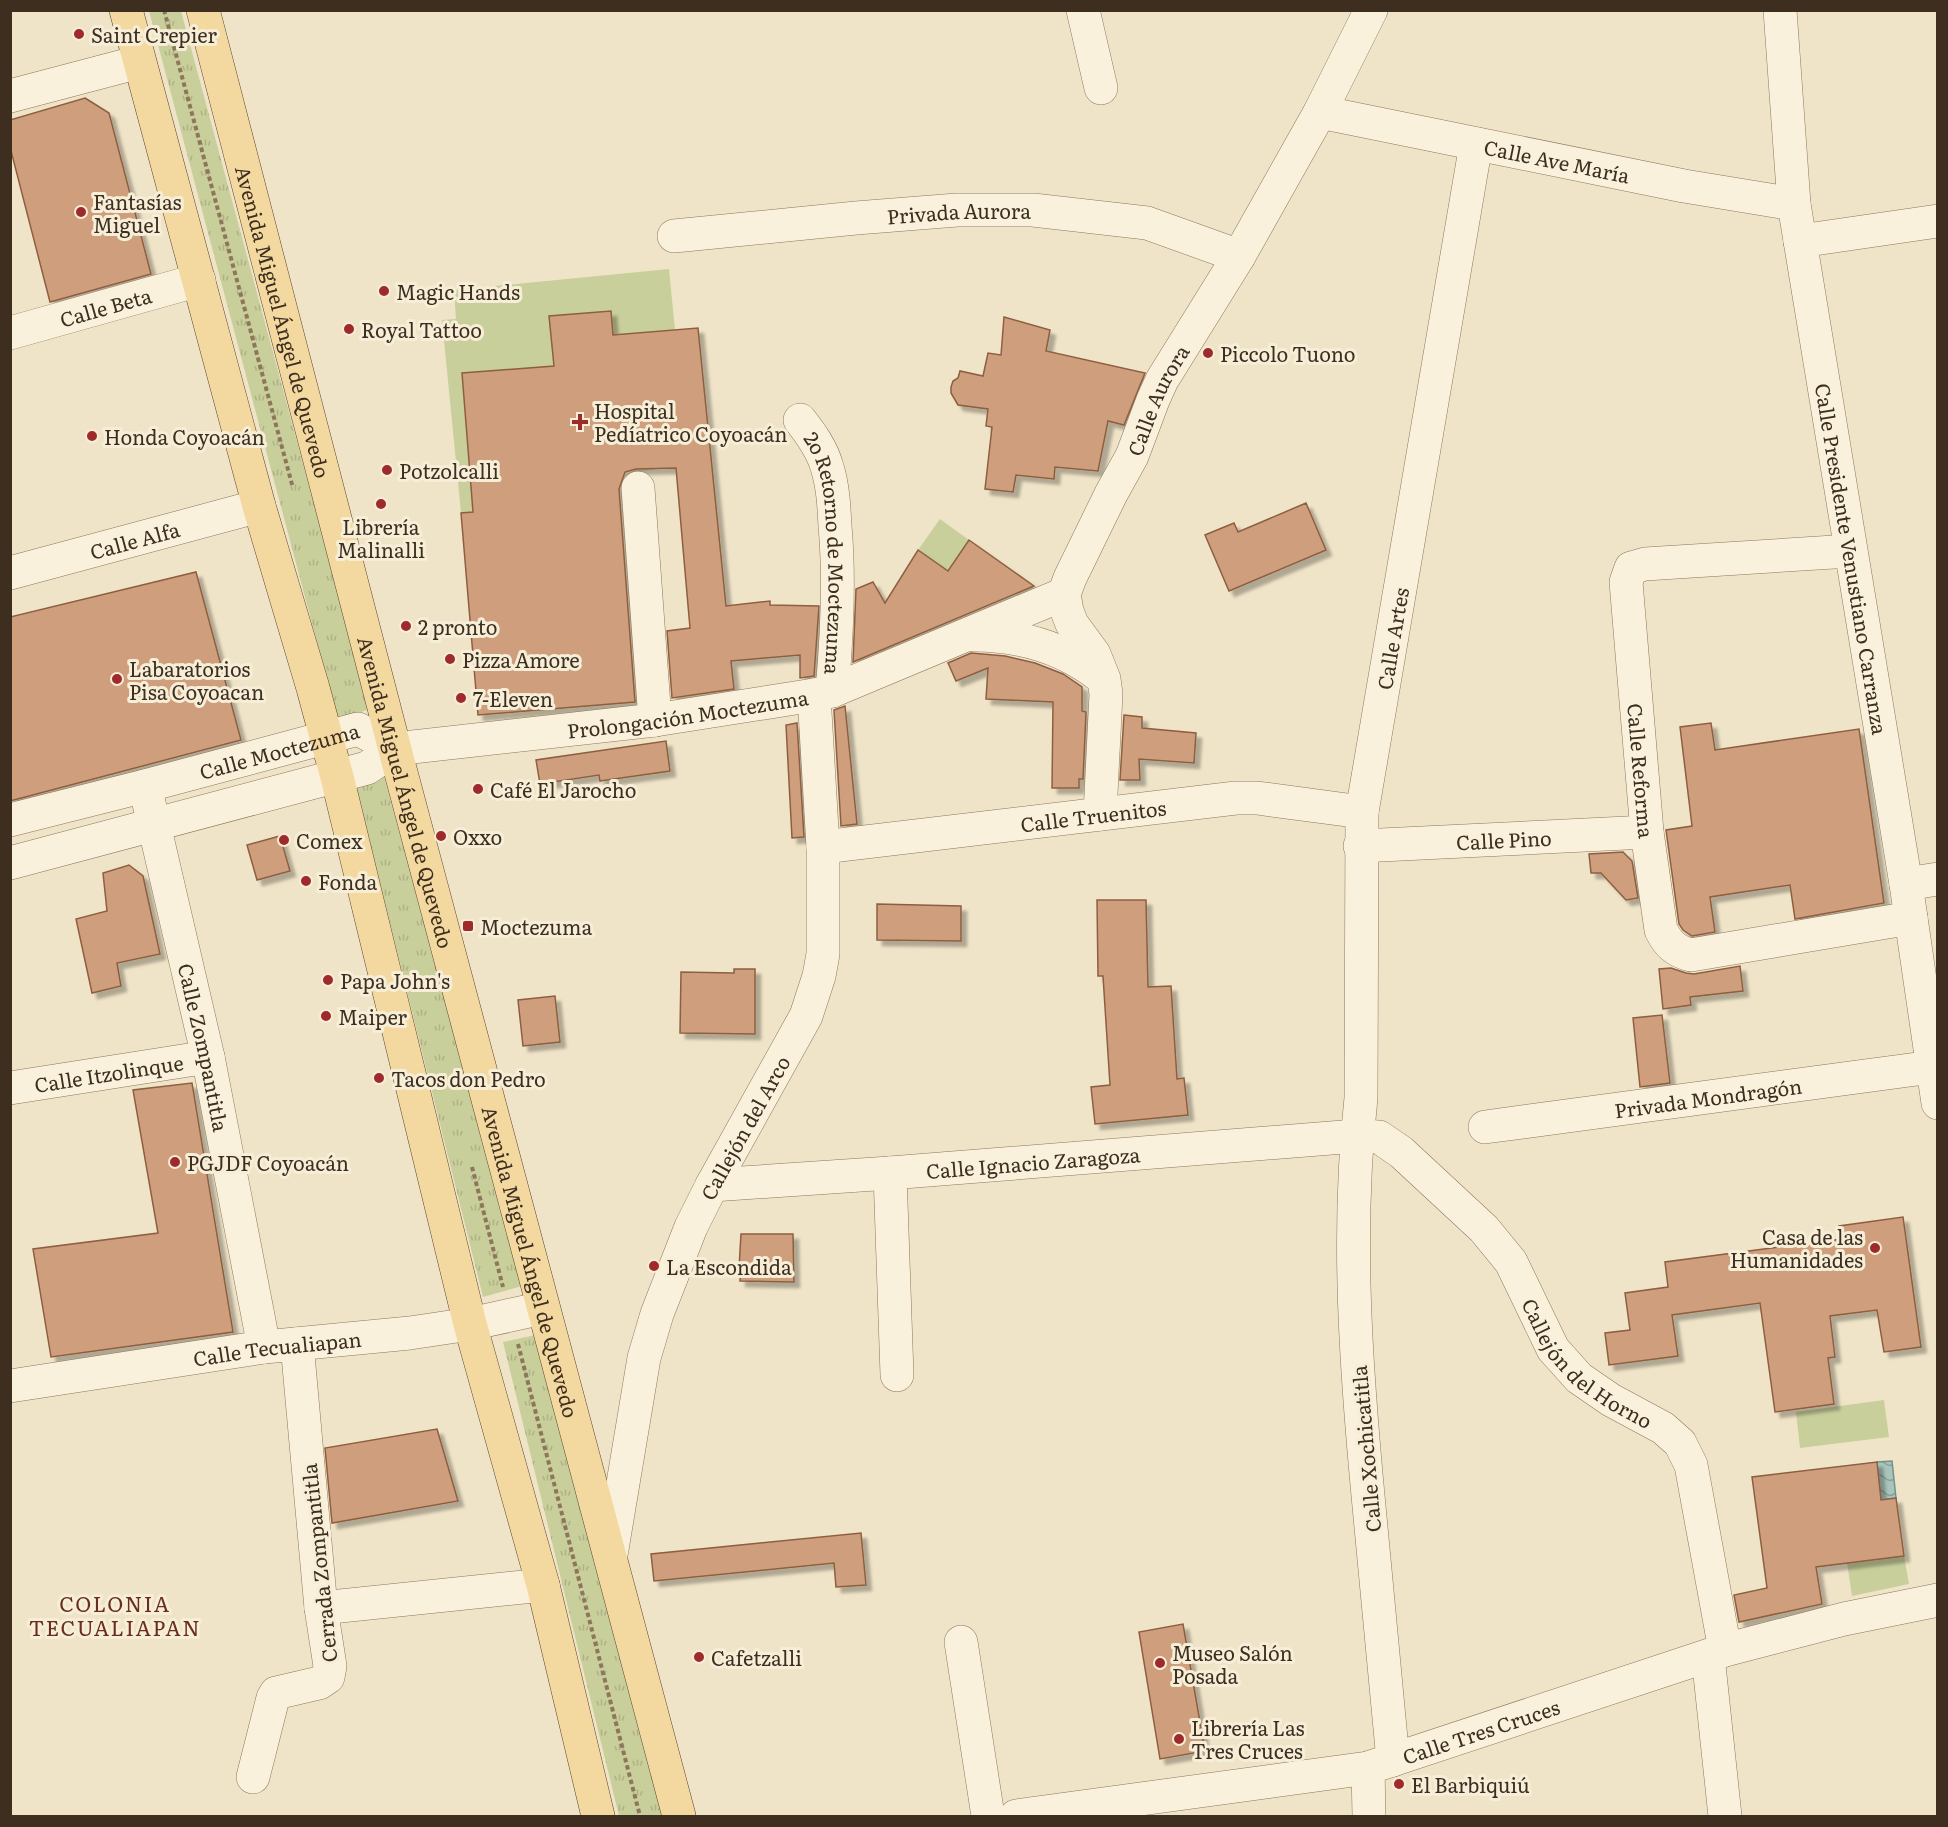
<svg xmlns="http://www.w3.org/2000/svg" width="1948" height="1827" viewBox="0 0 1948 1827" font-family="Literata,serif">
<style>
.grass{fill:url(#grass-tufts)}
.garden{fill:#c9cf9b}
.water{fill:url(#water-waves);stroke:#6f938a;stroke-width:1.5}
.building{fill:#cf9f7d;stroke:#8d5f41;stroke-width:1.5;filter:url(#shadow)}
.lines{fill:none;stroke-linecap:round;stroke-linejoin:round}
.minor-casing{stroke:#8d765c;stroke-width:34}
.major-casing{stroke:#5b4430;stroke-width:34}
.path{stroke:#8d765c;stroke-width:4;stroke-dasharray:4.5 3;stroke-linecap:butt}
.minor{stroke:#faf1dc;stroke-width:33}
.major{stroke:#f3d9a0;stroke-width:33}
.poi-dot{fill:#9e2a2b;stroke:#f7eed8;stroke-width:2}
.labels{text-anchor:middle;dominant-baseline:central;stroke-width:6;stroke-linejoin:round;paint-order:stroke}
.poi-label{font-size:20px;fill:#3d2e20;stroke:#f7eed8;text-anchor:start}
.street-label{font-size:20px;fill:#3d2e20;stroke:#f7eed8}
.neighbourhood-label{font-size:21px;letter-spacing:1.5px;fill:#6b2e1e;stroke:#f7eed8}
</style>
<defs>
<pattern id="grass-tufts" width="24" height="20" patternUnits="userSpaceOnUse" patternTransform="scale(1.5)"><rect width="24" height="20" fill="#c9cf9b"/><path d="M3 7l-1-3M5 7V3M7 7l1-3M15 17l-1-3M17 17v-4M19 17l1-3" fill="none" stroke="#aeb285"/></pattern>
<pattern id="water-waves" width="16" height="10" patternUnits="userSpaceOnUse" patternTransform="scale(1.5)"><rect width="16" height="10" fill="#a9c4bc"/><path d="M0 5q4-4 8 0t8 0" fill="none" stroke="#8ba098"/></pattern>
<filter id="shadow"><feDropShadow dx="5.5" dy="5.5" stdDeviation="1.5" flood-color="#0004"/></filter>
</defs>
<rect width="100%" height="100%" fill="#f0e4c8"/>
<g class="grass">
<polygon points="149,11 181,11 369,709 338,721"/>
<polygon points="384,776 522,1286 483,1297 356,786"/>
<polygon points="535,1335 662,1816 619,1816 503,1342"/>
</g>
<g class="garden">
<polygon points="669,269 675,330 643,333 655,470 625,472 611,311 550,316 562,466 526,368 462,374 471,488 559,505 461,513 442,320 456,319 454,290"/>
<polygon points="940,519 969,540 948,571 918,550"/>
<polygon points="1884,1400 1889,1437 1800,1448 1796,1412"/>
<polygon points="1904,1556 1909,1584 1852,1596 1847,1563"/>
</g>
<polygon class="water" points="1892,1461 1896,1498 1881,1500 1877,1462"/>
<g class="building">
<polygon points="85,98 109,113 151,274 50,302 10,147 10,120"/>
<polygon points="611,311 613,335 698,328 726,606 770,601 770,605 819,606 814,676 800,678 800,655 731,661 734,689 672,698 667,631 690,628 676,468 636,469 625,472 619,489 635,702 478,715 461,513 473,512 462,373 554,366 549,316"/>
<polygon points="1004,317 1050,330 1046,351 1145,373 1124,425 1108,421 1098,471 1055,467 1054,479 1016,475 1013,492 985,489 992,427 986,426 988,409 958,405 951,393 951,387 953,381 958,378 960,371 983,376 988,353 1001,355"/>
<polygon points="1306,503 1326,550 1229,591 1205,535 1234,523 1238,532"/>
<polygon points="969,540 1034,586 853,662 856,589 873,582 885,603 918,550 948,571"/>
<polygon points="196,572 241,740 10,801 10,617"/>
<polygon points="971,653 1005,656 1035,663 1063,674 1082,687 1082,711 1086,712 1083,779 1079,779 1079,788 1052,788 1053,702 986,699 988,668 956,681 948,663"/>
<polygon points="845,706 857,824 841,826 834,710"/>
<polygon points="1124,715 1142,717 1142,728 1196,733 1194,763 1139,759 1140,780 1120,780"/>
<polygon points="797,723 804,837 792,838 786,725"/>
<polygon points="1711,723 1715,750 1859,729 1884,903 1795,919 1790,885 1710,897 1715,932 1692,936 1683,930 1679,924 1666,830 1692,826 1680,727"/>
<polygon points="666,741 670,771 600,781 599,775 540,784 536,760"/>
<polygon points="280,836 290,871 257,880 247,845"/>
<polygon points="1623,852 1632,861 1638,898 1626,900 1601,873 1591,873 1589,854"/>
<polygon points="129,865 143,876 160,954 117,963 121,986 92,993 76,919 107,911 103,873"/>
<polygon points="1097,900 1146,900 1148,987 1171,986 1177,1079 1184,1078 1188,1115 1095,1124 1091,1087 1110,1085 1103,976 1098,976"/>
<polygon points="877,904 961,906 961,941 877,940"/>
<polygon points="1740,966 1743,991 1690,997 1691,1005 1663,1009 1659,969 1671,968 1686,973 1694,974"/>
<polygon points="734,969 755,969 755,1034 680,1033 681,972 734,973"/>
<polygon points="555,996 560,1042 523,1046 518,1000"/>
<polygon points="1662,1015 1670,1083 1640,1087 1633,1018"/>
<polygon points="192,1083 233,1332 51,1357 33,1249 158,1233 133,1090"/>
<polygon points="1903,1217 1921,1347 1884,1352 1877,1310 1830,1316 1835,1357 1828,1358 1834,1404 1775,1412 1760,1303 1672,1315 1678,1356 1609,1365 1605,1333 1630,1330 1625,1293 1668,1287 1665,1262 1841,1239 1839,1226"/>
<polygon points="741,1234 793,1234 794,1282 740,1281 741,1268 739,1268"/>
<polygon points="437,1429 458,1501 332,1523 325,1448"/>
<polygon points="1877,1462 1881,1500 1896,1498 1904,1556 1816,1567 1822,1604 1739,1622 1734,1595 1767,1588 1752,1477"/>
<polygon points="861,1533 866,1585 836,1587 834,1563 654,1581 651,1554"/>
<polygon points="1183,1624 1205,1751 1160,1759 1139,1632"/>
</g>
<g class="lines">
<g class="minor-casing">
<g id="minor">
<polyline points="1083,10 1101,88"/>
<path id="s1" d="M1780,10L1794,204L1906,884L1938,1103"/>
<polyline points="10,96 139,62"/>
<path id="s2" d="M1320,112L1684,186L1794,204"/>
<path id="s3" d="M674,236L856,218L957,210H1033L1147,223L1239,256"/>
<polyline points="1800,241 1938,221"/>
<path id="s4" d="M10,333L199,280"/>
<path id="s5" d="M800,420C811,434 822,449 827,467C833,486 834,506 835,526C840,581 837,636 832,691"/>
<polyline points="638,488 655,720"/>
<path id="s6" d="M1850,551L1645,564L1631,568L1626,582L1647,832L1661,930C1668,944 1675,951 1691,955L1911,918"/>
<path id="s7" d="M10,573L259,506"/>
<path d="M973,635C1021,635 1063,647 1101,677"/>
<path id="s8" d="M145,786L208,1057L264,1347"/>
<path id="s9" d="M1100,814L1106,694L1104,679L1094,654L1072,624L1067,611L1064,594L1070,578L1111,494L1132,456L1153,400L1162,380L1239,256L1320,112L1371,10"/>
<path id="s10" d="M10,820L145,786L358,729L395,749"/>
<path id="s11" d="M1360,846L1647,832"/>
<path id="s12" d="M823,847L1236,798H1257L1362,812"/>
<path id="s13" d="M10,863L367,768L395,749L655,720L814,695L832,691L1064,594"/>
<polyline points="1906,884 1938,879"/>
<path id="s14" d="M10,1088L208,1057"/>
<path id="s15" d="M1485,1127L1932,1067"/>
<polyline points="890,1173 897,1375"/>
<path id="s16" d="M712,1185L890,1173L1356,1136L1379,1137L1401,1152L1484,1229L1511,1262L1553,1349L1579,1378L1611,1400L1663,1428L1680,1443L1691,1465L1725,1650"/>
<path id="s17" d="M10,1386L264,1347L410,1333L470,1324L543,1308"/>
<path id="s18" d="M611,1555L644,1358L657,1314L691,1227L712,1185L806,1016L819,976L823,954V847L814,695"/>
<polyline points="321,1608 543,1585"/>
<polyline points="961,1642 988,1816"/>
<polyline points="1708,1656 1725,1816"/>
<path id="s19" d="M1393,1760C1385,1676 1377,1591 1369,1506C1356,1370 1346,1234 1361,1098L1362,812L1476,144"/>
<polyline points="1368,1768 1369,1816"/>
<polyline points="253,1777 273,1698 276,1693 319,1683 328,1677 330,1666 321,1608 297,1344"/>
<path id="s20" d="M1016,1816L1368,1768L1725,1650L1844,1619L1938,1600"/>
</g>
</g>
<g class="major-casing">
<g id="major">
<polyline points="126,10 259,506 313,688 337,777 470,1324 543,1585 598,1816"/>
<path id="s21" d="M203,10L400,769L679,1816"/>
</g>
</g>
<g class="path">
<polyline points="164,10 293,488"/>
<polyline points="472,1167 503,1287"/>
<polyline points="518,1344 640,1816"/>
</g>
<use href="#minor" class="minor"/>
<use href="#major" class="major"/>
</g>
<g class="poi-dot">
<circle cx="79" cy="34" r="6"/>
<circle cx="81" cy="212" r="6"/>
<circle cx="384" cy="291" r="6"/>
<circle cx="349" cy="329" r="6"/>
<circle cx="1208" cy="353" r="6"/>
<path d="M577 413h6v6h6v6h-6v6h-6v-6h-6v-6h6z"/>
<circle cx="92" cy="436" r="6"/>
<circle cx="387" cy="470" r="6"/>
<circle cx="381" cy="504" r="6"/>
<circle cx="406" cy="626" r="6"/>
<circle cx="450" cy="659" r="6"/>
<circle cx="117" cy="679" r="6"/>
<circle cx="461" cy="698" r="6"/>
<circle cx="478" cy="789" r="6"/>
<circle cx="441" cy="836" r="6"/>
<circle cx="284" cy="840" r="6"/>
<circle cx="306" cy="881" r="6"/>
<rect x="462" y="920" width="12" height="12" rx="3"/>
<circle cx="328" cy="980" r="6"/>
<circle cx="326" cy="1016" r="6"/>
<circle cx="379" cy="1078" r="6"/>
<circle cx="175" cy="1162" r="6"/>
<circle cx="1875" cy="1248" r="6"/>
<circle cx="654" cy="1266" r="6"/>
<circle cx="699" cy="1657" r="6"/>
<circle cx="1160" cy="1663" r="6"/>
<circle cx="1179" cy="1739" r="6"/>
<circle cx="1399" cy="1784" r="6"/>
</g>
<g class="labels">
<g class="poi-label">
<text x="91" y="34">Saint Crepier</text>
<text x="93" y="201">Fantasías<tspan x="93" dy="23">Miguel</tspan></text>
<text x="396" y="291">Magic Hands</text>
<text x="361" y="329">Royal Tattoo</text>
<text x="1220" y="353">Piccolo Tuono</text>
<text x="594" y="410">Hospital<tspan x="594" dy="23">Pedíatrico Coyoacán</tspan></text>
<text x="104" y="436">Honda Coyoacán</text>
<text x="399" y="470">Potzolcalli</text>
<text x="381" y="526" text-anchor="middle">Librería<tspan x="381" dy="23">Malinalli</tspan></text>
<text x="418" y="626">2 pronto</text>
<text x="462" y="659">Pizza Amore</text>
<text x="129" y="668">Labaratorios<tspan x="129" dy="23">Pisa Coyoacan</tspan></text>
<text x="473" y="698">7-Eleven</text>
<text x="490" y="789">Café El Jarocho</text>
<text x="453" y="836">Oxxo</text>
<text x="296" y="840">Comex</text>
<text x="318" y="881">Fonda</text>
<text x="480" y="926">Moctezuma</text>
<text x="340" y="980">Papa John's</text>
<text x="338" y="1016">Maiper</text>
<text x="391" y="1078">Tacos don Pedro</text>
<text x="187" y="1162">PGJDF Coyoacán</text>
<text x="1863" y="1236" text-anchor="end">Casa de las<tspan x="1863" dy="23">Humanidades</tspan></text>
<text x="666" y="1266">La Escondida</text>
<text x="1172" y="1652">Museo Salón<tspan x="1172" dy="23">Posada</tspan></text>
<text x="711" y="1657">Cafetzalli</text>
<text x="1191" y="1727">Librería Las<tspan x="1191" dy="23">Tres Cruces</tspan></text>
<text x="1411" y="1784">El Barbiquiú</text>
</g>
<g class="street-label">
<text stroke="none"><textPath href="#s2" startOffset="242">Calle Ave María</textPath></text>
<text stroke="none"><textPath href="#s3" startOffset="286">Privada Aurora</textPath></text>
<text stroke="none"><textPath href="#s4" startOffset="99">Calle Beta</textPath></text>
<text stroke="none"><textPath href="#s21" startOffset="322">Avenida Miguel Ángel de Quevedo</textPath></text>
<text stroke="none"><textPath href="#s9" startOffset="446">Calle Aurora</textPath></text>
<text stroke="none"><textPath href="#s7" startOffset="129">Calle Alfa</textPath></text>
<text stroke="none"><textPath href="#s5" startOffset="140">2o Retorno de Moctezuma</textPath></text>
<text stroke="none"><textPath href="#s1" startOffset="554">Calle Presidente Venustiano Carranza</textPath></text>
<text stroke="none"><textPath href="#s19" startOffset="1126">Calle Artes</textPath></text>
<text stroke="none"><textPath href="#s13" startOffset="698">Prolongación Moctezuma</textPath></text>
<text stroke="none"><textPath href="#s10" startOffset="278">Calle Moctezuma</textPath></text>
<text stroke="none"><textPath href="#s6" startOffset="424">Calle Reforma</textPath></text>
<text stroke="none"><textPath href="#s21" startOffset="808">Avenida Miguel Ángel de Quevedo</textPath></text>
<text stroke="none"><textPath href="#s12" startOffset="272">Calle Truenitos</textPath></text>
<text stroke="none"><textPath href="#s11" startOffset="144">Calle Pino</textPath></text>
<text stroke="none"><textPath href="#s8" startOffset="268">Calle Zompantitla</textPath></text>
<text stroke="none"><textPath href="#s14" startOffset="100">Calle Itzolinque</textPath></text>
<text stroke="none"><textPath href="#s15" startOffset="225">Privada Mondragón</textPath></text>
<text stroke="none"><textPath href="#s18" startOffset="452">Callejón del Arco</textPath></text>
<text stroke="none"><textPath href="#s16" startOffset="322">Calle Ignacio Zaragoza</textPath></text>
<text stroke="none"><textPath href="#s21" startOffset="1294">Avenida Miguel Ángel de Quevedo</textPath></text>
<text stroke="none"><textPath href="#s17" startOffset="270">Calle Tecualiapan</textPath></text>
<text stroke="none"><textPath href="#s16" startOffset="982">Callejón del Horno</textPath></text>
<text transform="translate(1365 1449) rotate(-95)">Calle Xochicatitla</text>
<text transform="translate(318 1563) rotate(-96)">Cerrada Zompantitla</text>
<text stroke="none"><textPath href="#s20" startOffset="474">Calle Tres Cruces</textPath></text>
</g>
<g class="neighbourhood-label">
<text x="115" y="1602">COLONIA<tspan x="115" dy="24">TECUALIAPAN</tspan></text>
</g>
</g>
<rect width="1948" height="1827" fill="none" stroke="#3d2e20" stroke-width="24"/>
</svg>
